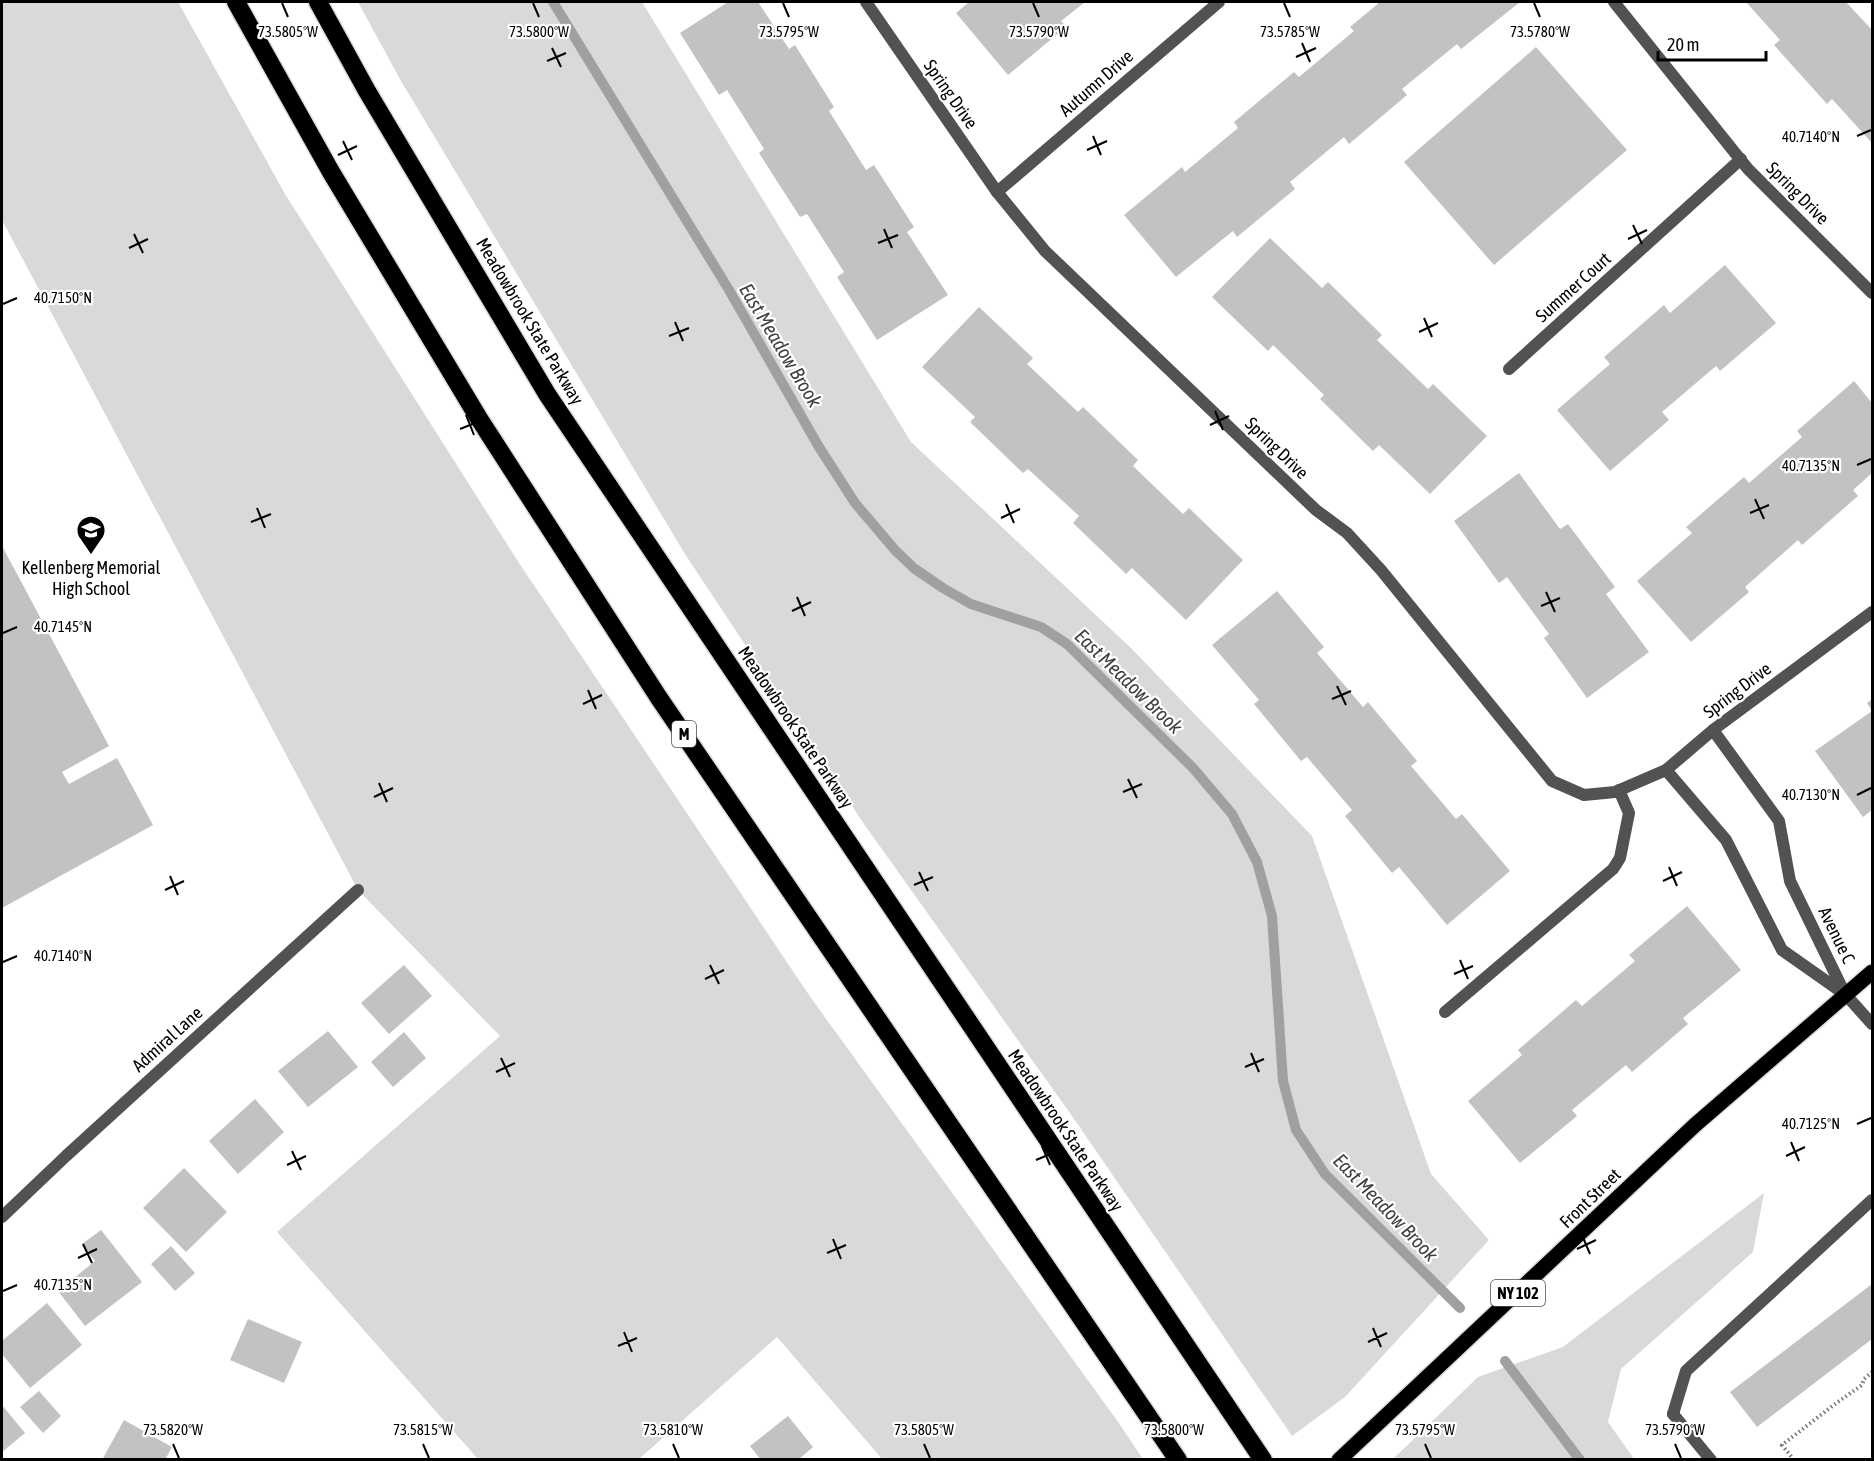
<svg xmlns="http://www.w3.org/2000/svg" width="1874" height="1461" viewBox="0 0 1874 1461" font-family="'Asap Condensed',sans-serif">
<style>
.green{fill:#d9d9d9}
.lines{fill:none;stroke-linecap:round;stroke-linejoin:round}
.stream{stroke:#a0a0a0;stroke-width:10}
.building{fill:#c2c2c2}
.primary-casing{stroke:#dbdbdb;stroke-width:18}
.highway-casing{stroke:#dbdbdb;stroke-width:21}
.path{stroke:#747474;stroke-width:4;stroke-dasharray:1.5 3;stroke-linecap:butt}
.lane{stroke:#525252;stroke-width:12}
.street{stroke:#525252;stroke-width:12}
.primary{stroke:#000;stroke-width:15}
.highway{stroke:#000;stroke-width:18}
.ticks{fill:none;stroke:#000;stroke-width:2}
.labels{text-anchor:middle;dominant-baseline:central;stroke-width:4.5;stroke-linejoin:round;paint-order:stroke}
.shield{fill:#fff;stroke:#4c4c4c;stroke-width:1.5}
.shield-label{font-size:16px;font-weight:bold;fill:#000}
.street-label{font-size:18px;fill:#000;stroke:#fff}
.poi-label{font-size:18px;fill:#000;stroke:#fff}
.water-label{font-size:20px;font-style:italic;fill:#414141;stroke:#fff}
.ticks-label{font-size:15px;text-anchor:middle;fill:#000;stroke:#fff;stroke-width:4.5;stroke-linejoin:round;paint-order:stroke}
</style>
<rect width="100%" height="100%" fill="#fff"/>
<g class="green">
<polygon points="2,2 178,2 285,194 519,563 811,998 1116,1419 1143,1459 882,1459 777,1337 639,1459 478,1459 277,1232 500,1036 358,890 2,220"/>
<polygon points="358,2 642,2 911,442 1132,649 1312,836 1431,1174 1489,1240 1345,1397 1292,1436 1072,1116 864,824 685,554 401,81"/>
<polygon points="1764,1193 1753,1252 1621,1369 1608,1422 1634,1459 1393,1459 1478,1377 1563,1347"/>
</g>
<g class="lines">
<g class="stream">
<polyline points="553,2 729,290 819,447 855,503 895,550 915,569 943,588 971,604 1041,627 1067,644 1193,768 1232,814 1257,862 1272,916 1283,1081 1296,1130 1325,1174 1460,1308"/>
<polyline points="1505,1361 1580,1460"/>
</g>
</g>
<g class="building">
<polygon points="728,2 758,2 789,49 795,45 834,107 829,111 866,170 874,165 914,227 907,232 948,295 877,340 837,277 844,272 807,214 800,217 759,153 764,149 727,90 719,95 680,33"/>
<polygon points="969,2 1085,2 1061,21 1066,27 1008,75 956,13"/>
<polygon points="1380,2 1520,2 1461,49 1457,44 1402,89 1407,95 1349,144 1344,137 1290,182 1295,189 1237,237 1233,231 1176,277 1124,215 1182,167 1185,172 1238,128 1234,122 1294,72 1299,77 1354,31 1350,27"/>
<polygon points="1746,2 1846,2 1872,30 1872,143 1832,99 1827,104 1774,45 1780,40"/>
<polygon points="1536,47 1627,150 1494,265 1404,162"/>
<polygon points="1270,238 1322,288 1328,282 1382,335 1377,340 1428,389 1433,384 1487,436 1430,494 1379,445 1373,451 1320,399 1324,395 1273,345 1268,351 1212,297"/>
<polygon points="1725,265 1776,323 1720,371 1716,366 1662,412 1669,420 1610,471 1557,410 1610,364 1604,357 1664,305 1670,313"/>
<polygon points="979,307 1033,358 1027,364 1078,412 1083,407 1138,460 1133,466 1183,514 1189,508 1243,560 1186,620 1132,568 1126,574 1073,523 1079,516 1028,469 1023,473 970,422 975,417 922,367"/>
<polygon points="1854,381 1872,403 1872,473 1853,490 1858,496 1802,545 1798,540 1745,587 1749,592 1691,642 1637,581 1692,533 1686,527 1744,477 1749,483 1802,437 1797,431"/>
<polygon points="1519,473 1560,529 1568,524 1615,587 1606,594 1649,652 1587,698 1544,638 1549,634 1507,577 1499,583 1454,521"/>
<polygon points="2,546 109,746 62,772 69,784 117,758 153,825 2,908"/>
<polygon points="1277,591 1324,647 1317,653 1363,707 1368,702 1417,761 1411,766 1456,819 1462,814 1510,871 1447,925 1399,867 1392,873 1345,816 1352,810 1307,757 1301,761 1254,704 1259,700 1212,645"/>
<polygon points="1872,699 1872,810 1863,817 1815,751 1872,711 1867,703"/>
<polygon points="1687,906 1741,970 1683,1018 1688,1024 1632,1072 1626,1065 1572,1110 1577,1116 1520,1163 1468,1101 1522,1055 1518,1050 1576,1000 1582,1006 1635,961 1629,955"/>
<polygon points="404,965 432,996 389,1034 361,1003"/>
<polygon points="328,1031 358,1067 308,1107 278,1071"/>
<polygon points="404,1032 426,1058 393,1087 371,1062"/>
<polygon points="255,1099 284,1132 238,1174 209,1141"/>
<polygon points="184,1168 227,1212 186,1252 143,1208"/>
<polygon points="101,1230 142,1282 85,1326 58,1291 95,1261 82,1244"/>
<polygon points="171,1246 195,1273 175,1291 151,1264"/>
<polygon points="1872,1284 1872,1339 1757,1427 1730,1392"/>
<polygon points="47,1303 82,1345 30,1388 2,1354 2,1341"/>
<polygon points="248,1319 302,1342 284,1383 230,1360"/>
<polygon points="39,1391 61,1416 43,1433 20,1407"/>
<polygon points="2,1405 25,1433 2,1452"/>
<polygon points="788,1416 813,1447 798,1460 761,1460 750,1446"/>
<polygon points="124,1420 172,1447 165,1460 102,1460"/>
</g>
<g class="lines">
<g class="primary-casing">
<polyline id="primary" points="1339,1460 1695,1125 1872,972"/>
</g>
<g class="highway-casing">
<g id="highway">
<polyline points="236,2 331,172 478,417 659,698 1178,1460"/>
<polyline points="318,2 367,91 547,394 1263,1460"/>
</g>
</g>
<polyline class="path" points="1794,1460 1782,1445 1835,1404 1862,1385 1864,1379 1872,1372"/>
<polyline class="lane" points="1673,1414 1711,1460"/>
<g class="street">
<polyline points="866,2 997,192 1045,251 1316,510 1347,533 1381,570 1552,781 1584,795 1615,792 1666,770 1713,730 1872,612"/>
<polyline points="1614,2 1748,169 1872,293"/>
<polyline points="997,192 1219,2"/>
<polyline points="1509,369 1741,159"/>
<polyline points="1713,730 1779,821 1790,881 1845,994"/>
<polyline points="1666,770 1726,840 1782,950 1846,995 1872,1024"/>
<polyline points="1445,1012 1613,869 1620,858 1629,813 1619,790"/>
<polyline points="2,1217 66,1156 358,890"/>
<polyline points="1673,1414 1686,1371 1872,1200"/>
</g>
<use href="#primary" class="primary"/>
<use href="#highway" class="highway"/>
</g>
<path class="ticks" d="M282,3L288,17M533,3L539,17M783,3L789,17M1033,3L1039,17M1284,3L1290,17M1534,3L1540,17M1302,43L1310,62M552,48L561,67M1296,57L1316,48M547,61L566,53M1093,136L1101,155M1857,136L1871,130M343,141L352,160M1087,150L1107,141M338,155L357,146M1633,225L1642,244M884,229L892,248M134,234L143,253M1628,239L1647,230M878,243L898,235M129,248L148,239M3,304L17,298M1424,318L1432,337M675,322L683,341M1419,332L1438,323M669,336L689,328M1215,411L1223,430M466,415L474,435M1210,425L1229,416M460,429L480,421M1857,465L1871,459M1755,499L1764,519M1006,504L1014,523M257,508L265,528M1750,513L1769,505M1001,518L1020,509M251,522L271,514M1546,592L1555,612M797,597L805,616M1541,606L1560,598M792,611L811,602M3,633L17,627M1337,686L1346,705M588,690L596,709M1332,699L1351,691M583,704L602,695M1128,779L1137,798M379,783L387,802M1123,792L1142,784M1857,795L1871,788M374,797L393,788M1669,867L1677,886M919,872L928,891M170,876L178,895M1663,881L1682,872M914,885L933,877M165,890L184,881M1460,960L1468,979M3,962L17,956M710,965L719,984M1454,974L1473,966M705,979L724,970M1251,1053L1259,1072M501,1058L510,1077M1245,1067L1264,1059M496,1072L515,1063M1857,1124L1871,1118M1791,1142L1799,1161M1042,1146L1050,1165M292,1151L301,1170M1786,1156L1805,1147M1036,1160L1055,1152M287,1165L306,1156M1582,1235L1590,1254M833,1239L841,1259M83,1244L92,1263M1577,1249L1596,1240M827,1253L846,1245M78,1258L97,1249M3,1291L17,1285M1373,1328L1381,1347M624,1332L632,1352M1368,1342L1387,1333M618,1346L637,1338M173,1444L179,1458M423,1444L429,1458M673,1444L679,1458M924,1444L930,1458M1174,1444L1180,1458M1425,1444L1431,1458M1675,1444L1681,1458"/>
<defs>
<g id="school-pin" transform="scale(1.5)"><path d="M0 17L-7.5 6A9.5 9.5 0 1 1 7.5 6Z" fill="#000" stroke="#fff"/><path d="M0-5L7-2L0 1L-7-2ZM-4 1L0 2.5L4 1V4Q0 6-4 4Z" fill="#fff"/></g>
</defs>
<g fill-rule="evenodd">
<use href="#school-pin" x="91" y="530"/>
</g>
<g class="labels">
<g class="shield">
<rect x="672" y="721" width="24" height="26" rx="4.5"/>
<rect x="1491" y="1280" width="54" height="26" rx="4.5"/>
</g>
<g class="shield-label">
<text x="684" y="734">M</text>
<text x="1518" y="1293">NY 102</text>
</g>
<g class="street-label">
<text transform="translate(1096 83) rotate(-41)">Autumn Drive</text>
<text transform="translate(951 94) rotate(55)">Spring Drive</text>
<text transform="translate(1798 193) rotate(45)">Spring Drive</text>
<text transform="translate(1573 287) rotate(-42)">Summer Court</text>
<text transform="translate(530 321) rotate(59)">Meadowbrook State Parkway</text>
<text transform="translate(1277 448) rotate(44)">Spring Drive</text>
<text transform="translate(1737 690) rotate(-37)">Spring Drive</text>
<text transform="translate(796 727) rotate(56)">Meadowbrook State Parkway</text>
<text transform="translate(1837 935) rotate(64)">Avenue C</text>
<text transform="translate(167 1039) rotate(-42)">Admiral Lane</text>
<text transform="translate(1066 1130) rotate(56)">Meadowbrook State Parkway</text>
<text transform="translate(1590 1198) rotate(-44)">Front Street</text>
</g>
<g class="poi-label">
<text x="91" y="567">Kellenberg Memorial<tspan x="91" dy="21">High School</tspan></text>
</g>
<g class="water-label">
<text transform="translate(781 345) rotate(59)">East Meadow Brook</text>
<text transform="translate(1129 681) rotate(44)">East Meadow Brook</text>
<text transform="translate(1386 1207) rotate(46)">East Meadow Brook</text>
</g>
</g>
<g class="ticks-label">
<text x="288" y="37">73.5805°W</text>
<text x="539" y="37">73.5800°W</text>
<text x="789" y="37">73.5795°W</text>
<text x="1039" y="37">73.5790°W</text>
<text x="1290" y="37">73.5785°W</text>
<text x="1540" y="37">73.5780°W</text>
<text x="1811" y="142">40.7140°N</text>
<text x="63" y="303">40.7150°N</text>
<text x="1811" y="471">40.7135°N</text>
<text x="63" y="632">40.7145°N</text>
<text x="1811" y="800">40.7130°N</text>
<text x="63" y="961">40.7140°N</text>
<text x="1811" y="1129">40.7125°N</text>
<text x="63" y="1290">40.7135°N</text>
<text x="173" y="1435">73.5820°W</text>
<text x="423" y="1435">73.5815°W</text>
<text x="673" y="1435">73.5810°W</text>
<text x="924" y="1435">73.5805°W</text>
<text x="1174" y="1435">73.5800°W</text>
<text x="1425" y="1435">73.5795°W</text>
<text x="1675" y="1435">73.5790°W</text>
</g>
<rect width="1874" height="1461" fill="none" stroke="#000000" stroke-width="6"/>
<path d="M1658 51v9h108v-9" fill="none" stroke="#000000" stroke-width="3"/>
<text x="1667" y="51" font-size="18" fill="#000000" stroke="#ffffff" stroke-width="4.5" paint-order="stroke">20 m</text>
</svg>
